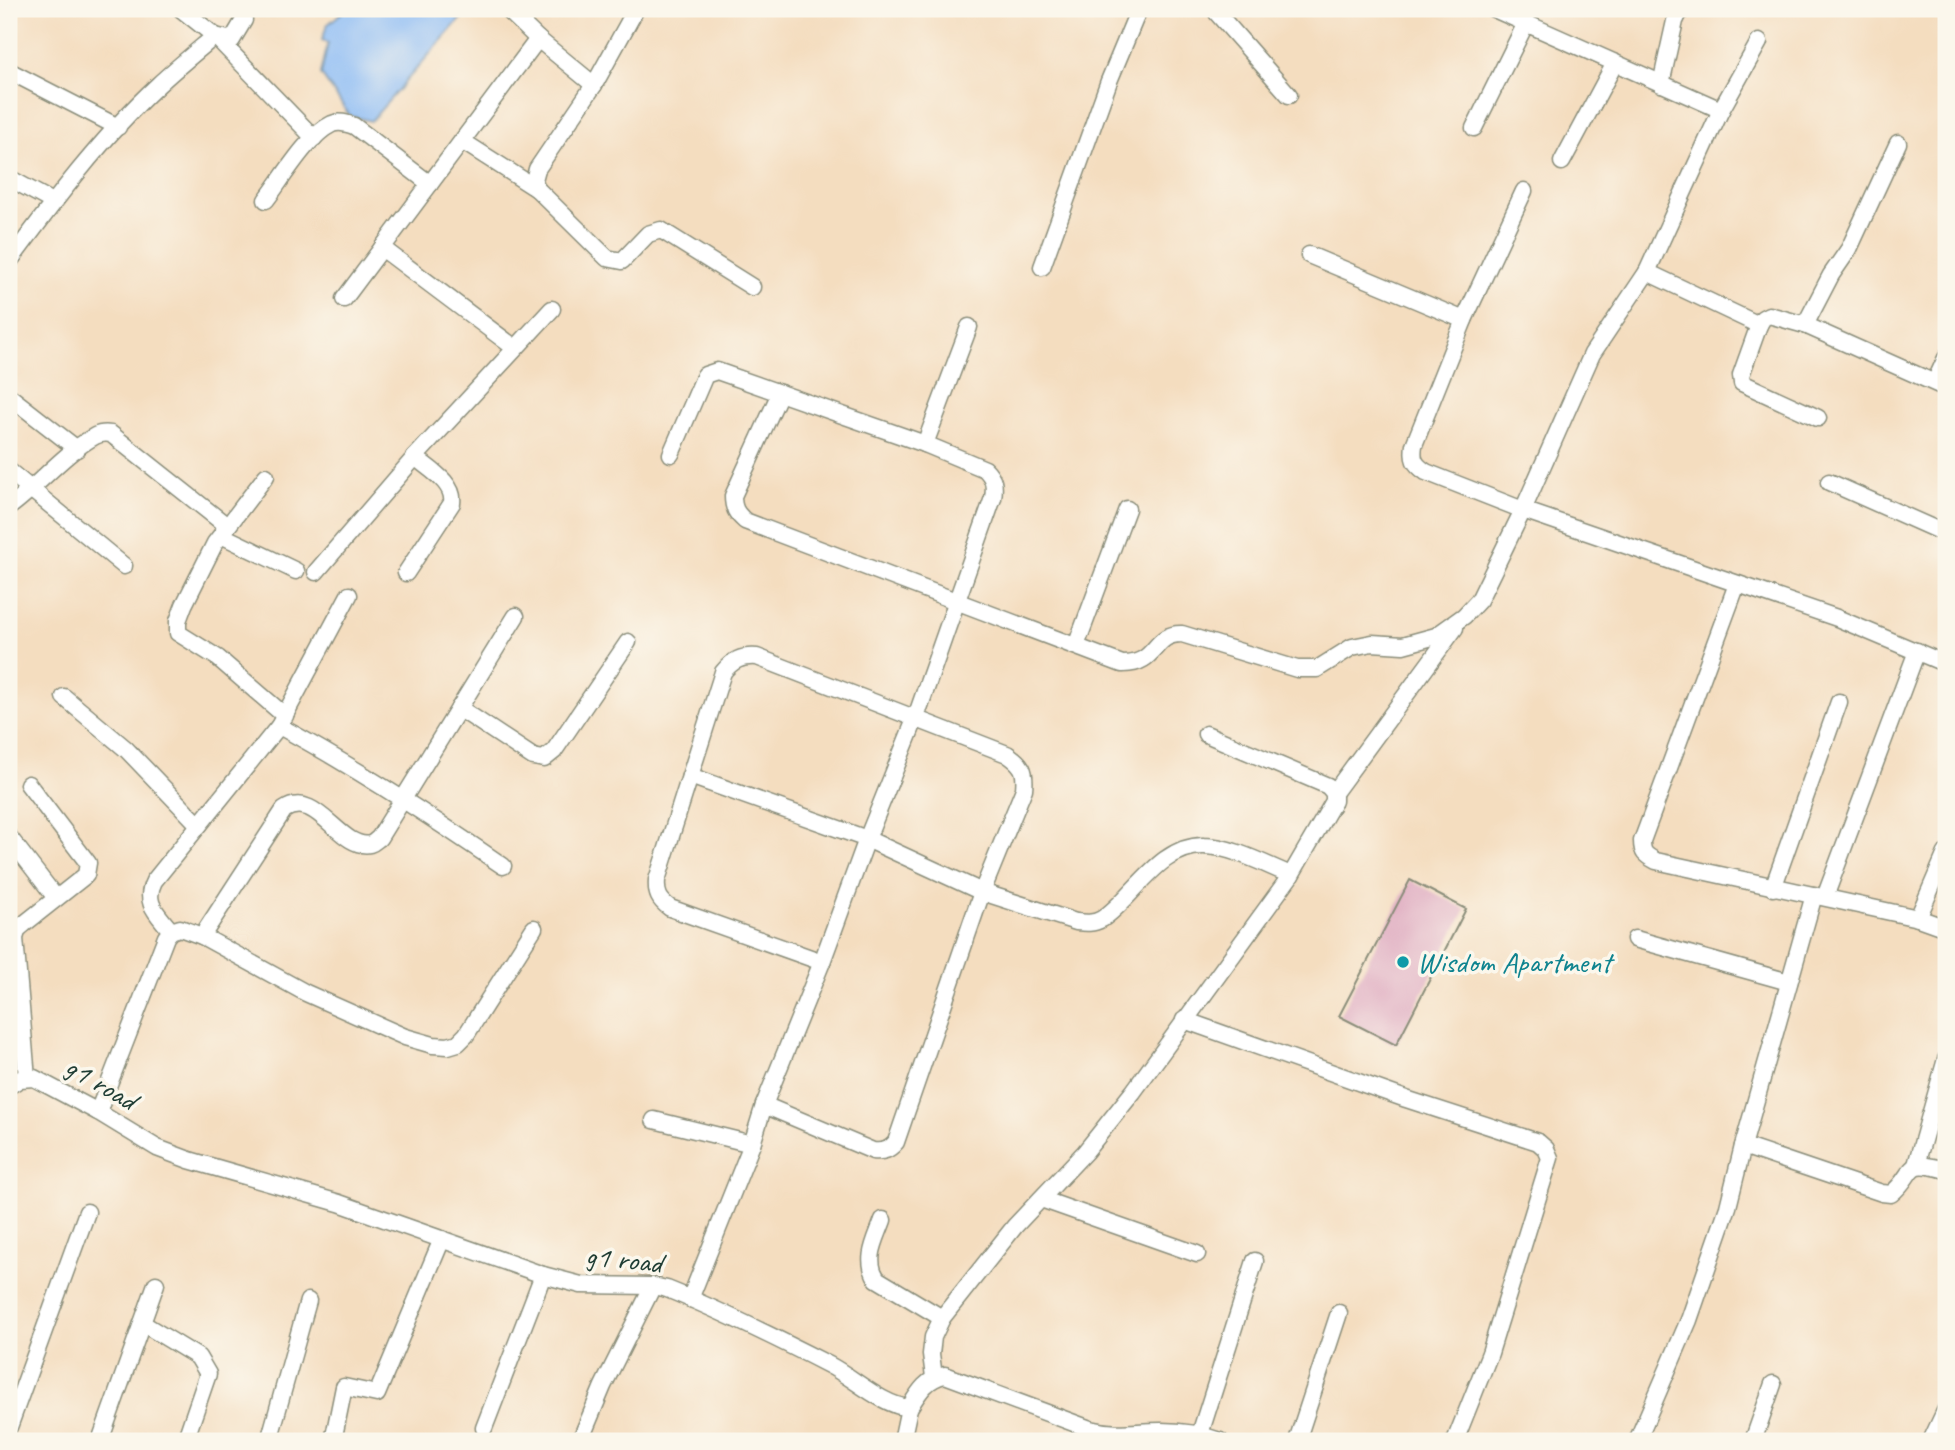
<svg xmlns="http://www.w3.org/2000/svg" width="1955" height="1450" viewBox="0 0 1955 1450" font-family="Caveat,sans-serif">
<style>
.water{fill:#88b9f5;stroke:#547b94;stroke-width:2}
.building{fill:#dda6bd}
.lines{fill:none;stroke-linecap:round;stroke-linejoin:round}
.minor-casing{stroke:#8a8d7a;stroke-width:19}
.minor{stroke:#fff;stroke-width:16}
.culture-dot{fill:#0f9aa8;stroke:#fbf7ec;stroke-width:2.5}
.labels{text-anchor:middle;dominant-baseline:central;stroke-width:7;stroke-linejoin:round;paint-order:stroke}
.culture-label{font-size:30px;fill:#0d838f;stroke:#fbf7ec;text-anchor:start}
.street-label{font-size:30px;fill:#1f3d34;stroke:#fbf7ec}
</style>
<rect width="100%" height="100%" fill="#fbf7ec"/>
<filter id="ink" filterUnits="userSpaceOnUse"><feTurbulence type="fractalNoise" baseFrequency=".0143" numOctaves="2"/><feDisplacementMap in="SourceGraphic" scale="14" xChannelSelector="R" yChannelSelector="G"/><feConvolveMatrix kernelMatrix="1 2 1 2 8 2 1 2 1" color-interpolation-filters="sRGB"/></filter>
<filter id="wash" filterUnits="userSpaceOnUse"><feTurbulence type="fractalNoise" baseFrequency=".00686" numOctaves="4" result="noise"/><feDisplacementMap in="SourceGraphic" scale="28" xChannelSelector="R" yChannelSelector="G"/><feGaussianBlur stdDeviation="1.57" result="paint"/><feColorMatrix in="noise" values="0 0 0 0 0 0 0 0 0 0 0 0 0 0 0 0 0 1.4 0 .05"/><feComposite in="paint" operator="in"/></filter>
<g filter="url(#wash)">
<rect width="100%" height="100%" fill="#f4ddbf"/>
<polygon class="water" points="346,9 469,9 371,121 350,116 321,74 328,43 322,40 327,25"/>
<g id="blocks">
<polygon class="building" points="1410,880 1466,909 1396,1045 1339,1016"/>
</g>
</g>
<g filter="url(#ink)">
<use href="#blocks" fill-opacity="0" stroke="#8a8d7a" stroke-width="2"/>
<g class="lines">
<g class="minor-casing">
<g id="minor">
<polyline points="181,9 215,36 314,138"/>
<polyline points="507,9 538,39 594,85"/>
<polyline points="636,9 594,85 537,169 534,180 537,189 607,258 622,261 648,234 661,230 752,287"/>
<polyline points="1218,9 1217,13 1289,95"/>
<polyline points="1494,9 1721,110"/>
<polyline points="215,36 232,40 244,20 243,9"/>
<polyline points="1759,42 1721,110 1647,272 1759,325"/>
<polyline points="9,71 118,127"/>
<polyline points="1661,84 1675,21 1681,9"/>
<polyline points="1474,128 1526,23"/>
<polyline points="462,141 537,189"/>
<polyline points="1562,162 1615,63"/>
<polyline points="9,178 53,202"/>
<path d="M1524,191L1464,320L1414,445C1412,459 1414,464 1426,472L1523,510L1837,618L1946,664"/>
<path d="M266,200C283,178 307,136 332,124C339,121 346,123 354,126L430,184"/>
<polyline points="382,248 515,348"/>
<polyline points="1309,255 1464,320"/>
<path d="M9,262C54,201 102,137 158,85C176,68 196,52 215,36"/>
<polyline points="1042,267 1109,81 1139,9"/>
<polyline points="344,299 538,39"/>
<polyline points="1805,325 1831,275 1849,249 1898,143"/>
<polyline points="1935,382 1946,358"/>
<path d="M780,393L733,496C733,508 736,513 745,521L1122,664C1158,665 1152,633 1182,634L1297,669H1317L1352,647L1372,643L1403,645L1436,636L1464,616L1479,600L1523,510L1592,354L1647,272"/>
<polyline points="9,396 77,449"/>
<polyline points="1818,418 1742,383 1741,375 1759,325 1763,318 1769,315 1805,325 1946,388"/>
<polyline points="925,444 969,327"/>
<path d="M671,454L705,375L717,371L925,444L985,469C994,478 995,485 993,498L916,717L867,839L822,962L764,1105L752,1144L690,1299"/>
<polyline points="9,471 124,566"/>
<polyline points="266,476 215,543 184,605 178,621 178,633 218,658 285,716"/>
<polyline points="1829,482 1946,534"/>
<path d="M9,507C38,486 63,454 95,436C101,433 105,433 111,434L227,526L223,536L296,571"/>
<polyline points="316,572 415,457 552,309"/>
<path d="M406,573L452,503C455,483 429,469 415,457"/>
<path d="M1737,584L1642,841C1642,853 1645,855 1656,861L1918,918L1946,928"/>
<polyline points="1076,646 1127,509"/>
<polyline points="64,697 126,749 199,825"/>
<polyline points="459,708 533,757 544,759 554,751 628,642"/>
<path d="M279,726C357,768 430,816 503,866"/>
<path d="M690,776L867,839L982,892L1076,922C1085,923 1093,924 1102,919C1134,898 1159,845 1204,846C1231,846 1266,865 1291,875"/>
<polyline points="1334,793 1455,628"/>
<polyline points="9,837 56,898"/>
<polyline points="1773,888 1839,702"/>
<polyline points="1825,897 1917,651"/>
<polyline points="1918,918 1946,853"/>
<path d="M171,931C157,913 143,903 154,881L279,726L349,595"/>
<path d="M202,936L284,810C316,788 340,850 370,844C374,843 376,840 379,838L516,616"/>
<polyline points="1635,939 1789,982"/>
<polyline points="1184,1020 1406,1099 1538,1142 1546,1149 1550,1158 1490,1353 1455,1441"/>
<polyline points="27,1078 15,938 18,929 24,924 86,875 88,863 28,784"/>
<path d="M9,1086L20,1079L34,1078L98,1112L157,1148L189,1160L339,1203L543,1275L581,1285L653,1286L667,1289C722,1311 776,1338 829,1365C854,1378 882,1405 909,1408C919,1392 926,1379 945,1375L1090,1429C1119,1436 1133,1431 1161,1431C1181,1431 1201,1434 1220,1441"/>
<path d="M764,1105L873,1151C884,1152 889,1150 896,1142L982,892L1024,789C1026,770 1022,764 1007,754L757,657C741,656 733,660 723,672L657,880C656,894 659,900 670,908L822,962"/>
<polyline points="98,1112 166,937 171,931 180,928 202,936 306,993 405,1037 433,1045 448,1046 458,1043 466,1035 534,928"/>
<polyline points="654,1120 752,1144"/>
<path d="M1743,1146L1882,1193L1891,1194C1918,1172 1901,1158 1946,1170"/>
<polyline points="1916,1165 1946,1059"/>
<polyline points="1041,1199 1197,1254"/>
<path d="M883,1220C876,1240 864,1259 877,1279L942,1318"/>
<polyline points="142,1323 198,1357 208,1374 185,1441"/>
<polyline points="934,1377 931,1354 933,1337 942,1318 1015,1226 1085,1152 1133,1092 1291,875 1334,801 1334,793 1328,786 1206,734"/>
<polyline points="9,1427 87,1212"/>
<polyline points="484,1428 543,1275"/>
<polyline points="1200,1434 1255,1261"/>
<polyline points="100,1441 156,1284"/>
<polyline points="269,1441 308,1301"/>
<polyline points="333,1441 344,1387 377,1394 442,1239"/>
<polyline points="580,1441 603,1386 653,1286"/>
<polyline points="902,1441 909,1408"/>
<polyline points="1297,1441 1339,1313"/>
<polyline points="1637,1441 1689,1320 1728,1207 1743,1146 1814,895"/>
<polyline points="1753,1441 1773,1384"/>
<polyline points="1931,1441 1946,1409"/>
</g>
</g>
<use href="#minor" class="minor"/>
</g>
</g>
<circle class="culture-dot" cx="1403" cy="962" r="7"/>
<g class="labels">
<g class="culture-label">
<text x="1417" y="962">Wisdom Apartment</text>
</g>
<g class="street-label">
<text transform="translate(101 1083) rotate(30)">g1 road</text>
<text transform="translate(624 1259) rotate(6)">g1 road</text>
</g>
</g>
<rect width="1955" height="1450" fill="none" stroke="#fbf7ec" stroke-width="35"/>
</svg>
